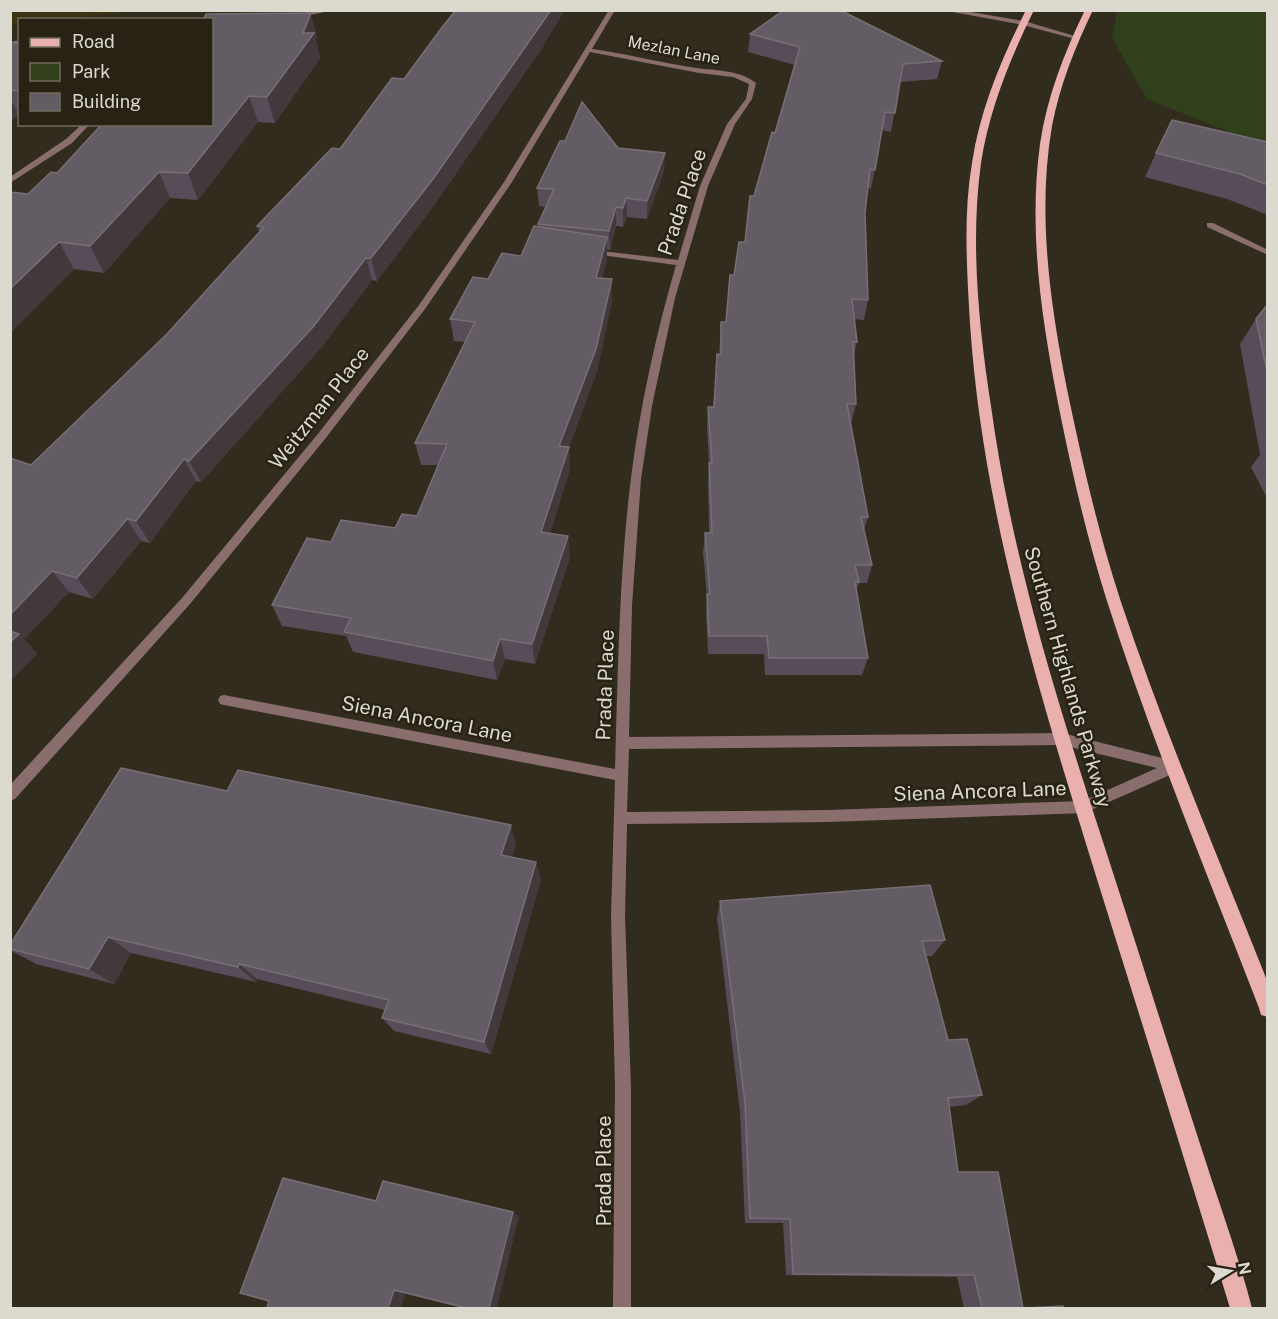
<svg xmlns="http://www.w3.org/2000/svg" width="1278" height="1319" viewBox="0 0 1278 1319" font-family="'Public Sans',sans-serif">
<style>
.green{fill:#2f401b}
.sand{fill:#3c3313}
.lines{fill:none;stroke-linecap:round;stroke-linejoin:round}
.minor{fill:#8a6e6d;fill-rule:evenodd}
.tertiary{fill:#8a6e6d;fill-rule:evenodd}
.primary{fill:#e9b0ae;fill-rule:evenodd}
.wall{fill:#564d58}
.shaded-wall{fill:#41393b}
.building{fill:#645c65;stroke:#776f75;stroke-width:1.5}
.labels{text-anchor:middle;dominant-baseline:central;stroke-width:5;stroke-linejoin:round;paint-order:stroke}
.far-street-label{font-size:16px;fill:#dcd9cf;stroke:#272213}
.street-label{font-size:20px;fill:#dcd9cf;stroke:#272213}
</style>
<rect width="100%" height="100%" fill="#312c1d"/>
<polygon class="green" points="1117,11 1267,11 1267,147 1147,99 1112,38"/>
<polygon class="sand" points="10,11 11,10 137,11 63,19 20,20 19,25 11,26"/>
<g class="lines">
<g class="minor">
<polygon points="317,10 334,10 296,18 293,16"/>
<path d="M609,10H615L592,49C623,53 653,61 684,66C707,71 738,68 756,83L752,99L735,124L708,186L675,298L652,406L641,479L632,606L629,737L1062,733L1174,761L1179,763L1180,767L1179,771L1084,813L828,822L627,824L625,916L631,1089V1308H613L615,1089L611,916L615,780L224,705L220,704L218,700L220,696L224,695L615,769C618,672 619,574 631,478C640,406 656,334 676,265L593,254L589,252L593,250L678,260L700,186L727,124L746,99L749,84L733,77L699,73L590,52L512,182L425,309L325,439L190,604L15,799L10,801V785L182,598L317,435L419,305L504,182ZM1062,745L1157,768L1083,801L828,810L627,812L629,749Z"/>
<polygon points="20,40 20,44 10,46 10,42"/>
<polygon points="82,124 90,124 72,143 10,183 10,177 66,139"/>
<polygon points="1207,223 1213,223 1268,250 1268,255 1207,227"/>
</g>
<polygon class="tertiary" points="942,10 959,10 1024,21 1078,37 1075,39 1023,25"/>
<g class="primary">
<path d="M1026,10H1034C1010,59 989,110 981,163C970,243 979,328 991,406C1012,559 1058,705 1106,851C1138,950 1169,1048 1201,1147C1218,1201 1238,1254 1252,1308H1230C1186,1164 1141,1020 1096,876C1040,695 983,515 970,324C967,271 963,216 972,163C980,109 1002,58 1026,10Z"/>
<path d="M1085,10H1093C1075,47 1060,85 1052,126C1037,213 1050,303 1067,389C1082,461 1098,532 1121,602C1164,731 1218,856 1268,983V1017L1261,1015L1259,1008C1207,873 1151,739 1107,601C1087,538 1072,473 1059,408C1042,321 1028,233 1040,144C1047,97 1064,53 1085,10Z"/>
</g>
</g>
<g class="wall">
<polygon points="750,34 942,61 937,79 900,82 891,132 882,130 871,189 868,188 865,213 868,300 864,320 854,319 857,342 854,355 856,404 851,424 868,517 864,530 872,565 867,583 859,583 856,590 868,658 862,675 765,675 764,654 708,654 706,611 707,597 703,552 705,533 709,533 708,482 709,466 707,426 708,407 713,407 719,355 721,322 726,322 734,275 745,242 775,133 795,65 748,52"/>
<polygon points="317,37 316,40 320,58 275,123 258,122 198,200 170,198 104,273 74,269 10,333 10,192 28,194 57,173"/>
<polygon points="10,43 20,43 19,115 10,122"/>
<polygon points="544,45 437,201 377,281 372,280 320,349 201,482 196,481 150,543 141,541 93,599 69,592 24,639 37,654 10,681 10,458 31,465 166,335 259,232 257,226 340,149 404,79"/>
<polygon points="1268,142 1268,215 1227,199 1145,177 1156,153"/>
<polygon points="618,148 664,171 647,219 627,217 623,227 616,226 610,250 607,249 607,259 602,279 612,301 597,371 569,447 570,469 550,533 568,536 570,557 535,664 505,659 497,680 353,652 346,636 282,626 272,605 331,542 395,528 417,516 438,465 421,465 415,443 465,342 454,341 450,319 488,279 521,256 538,227 538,224 546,207 539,206 537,188"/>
<polygon points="1268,304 1268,500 1251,467 1260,455 1240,344 1256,319"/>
<polygon points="227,791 516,845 512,857 536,862 541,880 491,1054 394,1031 382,1018 385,1010 257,979 256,982 131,953 114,984 36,964 10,950 10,945"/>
<polygon points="720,901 945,940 932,956 926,956 948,1040 982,1095 966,1105 949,1107 958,1172 1023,1307 1063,1306 1063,1308 964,1308 957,1277 786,1275 783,1223 745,1223 740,1112 717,918"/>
</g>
<g class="shaded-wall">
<polygon points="551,10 565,10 544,45 437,201 377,281 371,258"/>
<polygon points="311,13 317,37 316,40 320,58 275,123 267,97 303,33"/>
<polygon points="249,96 258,122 198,200 188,173"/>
<polygon points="10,98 19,115 10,122"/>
<polygon points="665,153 664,171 647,219 647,201"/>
<polygon points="159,172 170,198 104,273 90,246"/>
<polygon points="626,198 627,217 623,227 623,208"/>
<polygon points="616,207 616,226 610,250 609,231"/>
<polygon points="607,237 607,259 597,300 596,278"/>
<polygon points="59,242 74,269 10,333 10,289"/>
<polygon points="366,258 372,280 320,349 201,482 189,461"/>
<polygon points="612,279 612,301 597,371 569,447 570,469 544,553 541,532 559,446"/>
<polygon points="184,459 196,481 150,543 136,521"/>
<polygon points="127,519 141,541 93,599 77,578"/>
<polygon points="568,536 570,557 535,664 532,644"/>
<polygon points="52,571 69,592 24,639 37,654 10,681 10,615"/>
<polygon points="500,639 505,659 497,680 493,661"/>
<polygon points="511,825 516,845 507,874 501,855"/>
<polygon points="536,862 541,880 491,1054 484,1042"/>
<polygon points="108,937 131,953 114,984 89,969"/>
<polygon points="239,964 257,979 256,982 238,967"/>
<polygon points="513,1212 519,1216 497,1308 489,1308"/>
<polygon points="394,1290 406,1291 401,1308 388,1308"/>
</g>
<g class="building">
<polygon points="456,10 551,10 433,179 371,258 366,258 313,327 189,461 184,459 136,521 127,519 77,578 52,571 10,615 10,458 31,465 166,335 264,227 257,226 332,148 340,149 392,78 404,79 443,26"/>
<polygon points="784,10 840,10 942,61 903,64 895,113 885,112 875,170 870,169 865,213 868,300 852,299 857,342 853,342 856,404 847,404 868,517 861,517 872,565 855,565 859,582 855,582 868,658 769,658 767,636 709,636 707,594 710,594 705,533 712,533 709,463 712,463 708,407 714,407 717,354 721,355 721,322 726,322 730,275 734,275 739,242 745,242 750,196 754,196 772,132 775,133 800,47 750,34"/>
<polygon points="311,13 303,33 314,33 267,97 249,96 188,173 159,172 90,246 59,242 10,289 10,192 28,194 51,172 57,173 102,124 212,124 212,20 203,20 206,14"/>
<polygon points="10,43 20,43 20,91 10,90"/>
<polygon points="582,102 618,148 665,153 647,201 626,198 623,208 616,207 609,231 538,224 554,189 537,188 560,141 565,141"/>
<polygon points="1172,120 1268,142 1268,185 1240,174 1156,153"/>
<polygon points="534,226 607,237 596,278 612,279 596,349 559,446 569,447 541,532 568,536 532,644 500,639 493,661 344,632 351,618 272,605 307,538 331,542 341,520 395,528 402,514 417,516 447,444 415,443 475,322 450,319 473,277 488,279 502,253 521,256"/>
<polygon points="1268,304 1268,376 1256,319"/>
<polygon points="10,631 19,634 10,642"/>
<polygon points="121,768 227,791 238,770 511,825 501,855 536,862 484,1042 382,1018 389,1000 239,964 238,967 108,937 89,969 10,949 10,945"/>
<polygon points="930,885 945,940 922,941 948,1040 967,1039 982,1095 948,1098 958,1172 998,1172 1023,1308 982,1308 974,1275 793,1274 790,1219 750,1218 745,1103 720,901"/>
<polygon points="283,1178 376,1201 383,1181 513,1212 489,1308 466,1308 394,1290 388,1308 267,1308 269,1301 240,1293"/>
<polygon points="1063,1306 1063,1308 1029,1308"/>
</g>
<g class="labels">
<g class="far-street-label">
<text transform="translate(674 50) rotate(11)">Mezlan Lane</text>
</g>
<g class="street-label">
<text transform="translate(682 202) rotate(-71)">Prada Place</text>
<text transform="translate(319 408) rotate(-52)">Weitzman Place</text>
<text transform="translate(1068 677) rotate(74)">Southern Highlands Parkway</text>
<text transform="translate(605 685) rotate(-88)">Prada Place</text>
<text transform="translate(427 719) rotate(11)">Siena Ancora Lane</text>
<text transform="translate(980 791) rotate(-2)">Siena Ancora Lane</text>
<text transform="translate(604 1171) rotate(-90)">Prada Place</text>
</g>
</g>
<rect width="1278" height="1319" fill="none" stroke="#dcd9cf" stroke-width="24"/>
<rect x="18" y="18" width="195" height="108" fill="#272213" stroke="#6f6b5e" stroke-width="1.5"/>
<rect x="30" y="38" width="30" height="9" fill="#e9b0ae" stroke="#6f6b5e" stroke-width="1.5"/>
<text x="72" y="48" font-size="18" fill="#dcd9cf">Road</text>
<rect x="30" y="63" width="30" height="18" fill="#2f401b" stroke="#6f6b5e" stroke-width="1.5"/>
<text x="72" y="78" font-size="18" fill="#dcd9cf">Park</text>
<rect x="30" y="93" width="30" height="18" fill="#645c65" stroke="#6f6b5e" stroke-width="1.5"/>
<text x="72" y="108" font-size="18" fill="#dcd9cf">Building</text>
<g transform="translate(1230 1271) rotate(79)" stroke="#272213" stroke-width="4.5" paint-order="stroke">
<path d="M0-4.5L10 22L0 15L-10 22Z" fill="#dcd9cf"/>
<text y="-9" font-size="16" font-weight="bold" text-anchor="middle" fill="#dcd9cf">N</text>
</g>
</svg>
